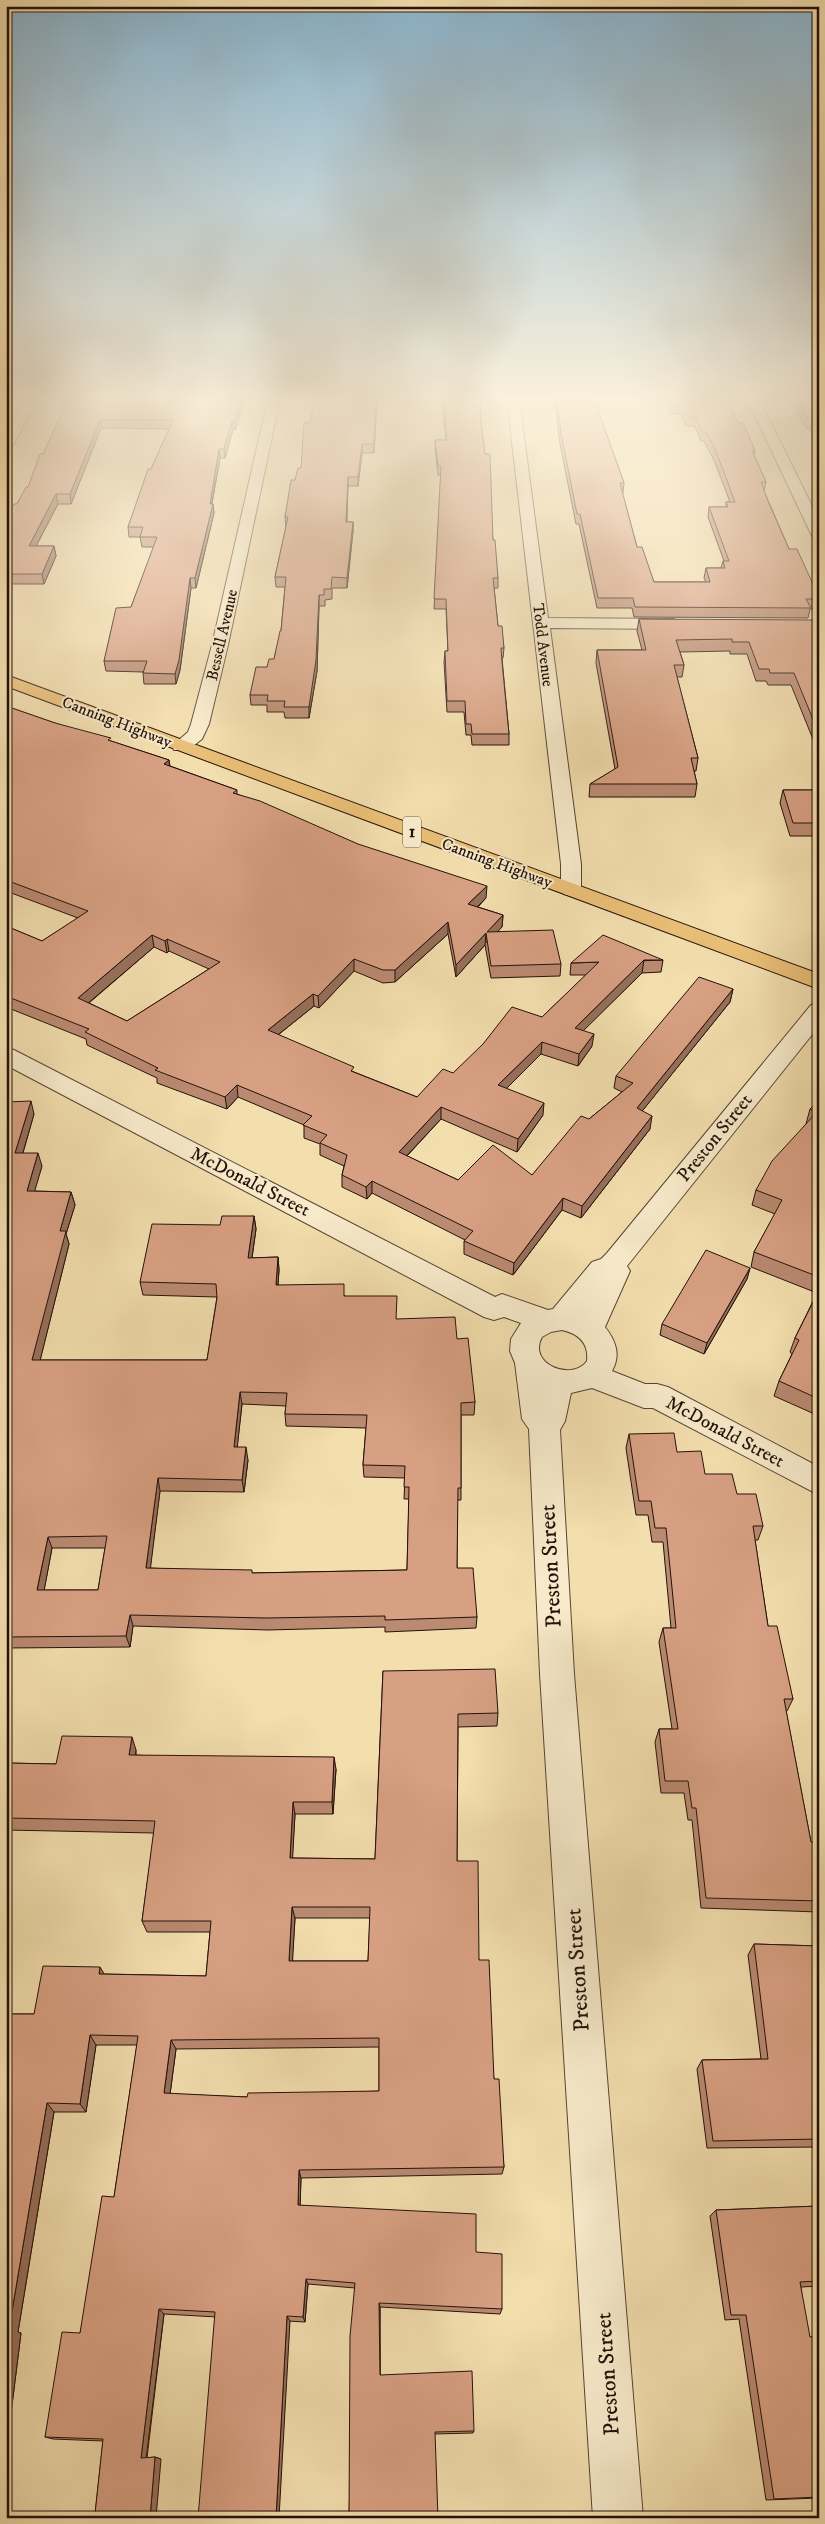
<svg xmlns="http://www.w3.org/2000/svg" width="825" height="2524" viewBox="0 0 825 2524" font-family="'IM FELL DW Pica',serif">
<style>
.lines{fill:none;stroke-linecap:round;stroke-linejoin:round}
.minor-casing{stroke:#574433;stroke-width:2}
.highway-casing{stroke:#23110a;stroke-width:2}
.minor{fill:#f7eaca;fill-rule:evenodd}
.highway{fill:#eabf77;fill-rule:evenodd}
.wall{fill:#ba8a71;stroke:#23110a;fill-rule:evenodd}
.shaded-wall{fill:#97705c;stroke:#23110a}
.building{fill:#d8a083;stroke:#23110a;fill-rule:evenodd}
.labels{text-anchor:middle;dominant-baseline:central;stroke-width:4;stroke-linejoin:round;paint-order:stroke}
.far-street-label{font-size:16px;fill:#23110a;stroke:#f7eaca}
.shield{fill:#f7eaca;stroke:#635244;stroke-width:1}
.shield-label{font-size:18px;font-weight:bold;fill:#23110a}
.street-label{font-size:19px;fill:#23110a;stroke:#f7eaca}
.near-street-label{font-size:22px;fill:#23110a;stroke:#f7eaca}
</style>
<rect width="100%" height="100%" fill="#f3deae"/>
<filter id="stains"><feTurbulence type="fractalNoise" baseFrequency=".004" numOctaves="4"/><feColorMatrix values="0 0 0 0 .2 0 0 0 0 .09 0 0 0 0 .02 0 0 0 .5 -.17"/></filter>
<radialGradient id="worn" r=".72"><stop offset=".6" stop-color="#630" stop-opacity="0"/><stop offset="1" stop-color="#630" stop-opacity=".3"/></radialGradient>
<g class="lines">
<g class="minor-casing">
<g id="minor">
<polygon points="26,399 38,399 13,445 6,449 6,433"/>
<polygon points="268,399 280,399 228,645 209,724 202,739 188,750 174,750 172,746 188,732 191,724 212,645"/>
<polygon points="507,399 519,399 548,618 674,619 682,624 674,629 550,628 581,864 581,890 578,894 571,896 564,894 561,890 561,864"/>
<polygon points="747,399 759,399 819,520 819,540 812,536"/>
<path d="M819,1003V1026L627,1266L630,1271L605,1327C616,1341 621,1355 612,1371L645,1384H657L668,1387L819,1467V1495L653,1408H644L592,1388L571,1393L565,1421L560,1430L574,1674L643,2518H593L540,1674L529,1429L522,1419L515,1363L510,1351L511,1339L521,1323L504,1317L494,1320L484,1317L6,1065V1047L14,1050L495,1297L502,1294L548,1310L553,1309L592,1262L601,1259L607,1253L811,1005ZM562,1330C579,1334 589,1343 587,1361C572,1382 527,1364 542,1337L551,1332Z"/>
</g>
</g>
<g class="highway-casing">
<polygon id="highway" points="6,675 819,974 819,989 6,686"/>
</g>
<use href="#minor" class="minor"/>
<use href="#highway" class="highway"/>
</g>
<g class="wall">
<polygon points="246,399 235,430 233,430 225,458 220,458 212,504 213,504 214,513 196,588 191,588 180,670 176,684 144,684 143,673 143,672 106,671 104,661 131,607 154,547 142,547 140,537 129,537 128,527 151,469 169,429 101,428 71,504 58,504 36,546 54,546 56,556 44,584 7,584 6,585 6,520 28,487 63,412 62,404"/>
<polygon points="315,399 484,399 484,402 480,402 481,423 493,540 498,578 498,588 494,588 498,626 504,648 503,658 502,658 509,734 509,745 472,745 471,735 466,735 464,712 447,712 444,662 445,651 448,651 446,609 434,609 441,475 438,475 435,449 435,440 446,440 442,403 377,402 374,453 362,453 358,486 348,486 347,522 353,522 353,531 347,588 332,588 332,599 325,600 325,606 319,606 317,671 309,718 285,718 284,712 267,712 267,705 251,705 250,695 267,667 274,659 281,631 285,587 276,587 275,577 286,527 285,517 295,480 301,468"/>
<polygon points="555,399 594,399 624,483 623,493 622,493 637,547 654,582 706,582 704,578 706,568 721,568 723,561 724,561 708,517 709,507 726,507 726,502 730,502 714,460 704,441 701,441 695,426 686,426 681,415 670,413 665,399 727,399 738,423 755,450 754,456 766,482 764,491 789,549 817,593 814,609 810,609 808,618 634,617 632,608 597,608 579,524 576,524 560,444"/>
<polygon points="790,399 819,399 819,447 809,428 806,428 797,413"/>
<polygon points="639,619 819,624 819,754 791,685 768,685 766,681 756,681 747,654 730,654 730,651 680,652 684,665 682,677 677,677 698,758 696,771 694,771 697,784 695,797 589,797 590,784 615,769 596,663 597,650 642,650 637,631"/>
<path d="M6,706L55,723L111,741L169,760L170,766L237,790V794L486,898L478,907L503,915L502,927L498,931L561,964L560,976L491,978L485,945L456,977L448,934L395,982L383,983L354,971L319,1008L314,1006L278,1035L354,1072L417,1097L453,1073L542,1017L586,975H570L571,963L663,960L661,972L642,973L583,1030L592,1046L578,1066L541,1054L506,1089L543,1115L517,1152L441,1119L407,1156L458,1180L532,1175L589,1119L622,1092L614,1088L616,1076L733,989L730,1002L642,1111L650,1129L581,1218L562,1210L513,1275L464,1254V1241L465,1240L372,1193L367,1199L342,1187V1175L344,1166L320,1155V1144L304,1138V1125L238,1097L227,1109L157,1083V1078L87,1045L86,1039L6,1007V926L42,941L78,918L6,891ZM154,947L167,953L169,951L209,969L127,1021L89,1003Z"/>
<polygon points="783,790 819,790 819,836 790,836 780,803"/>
<polygon points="819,1100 819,1416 774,1396 779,1381 792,1354 790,1352 795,1338 817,1293 751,1267 754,1252 775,1214 752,1205 756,1190 806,1124 810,1109"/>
<path d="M6,1102L34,1114L23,1153L42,1166L34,1191L71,1192L75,1205L66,1234L69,1244L40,1360H207L217,1297L143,1295L140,1282L220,1225L254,1216L256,1229L252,1258L278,1257L279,1270L278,1285L345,1296L396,1319L457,1339L475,1402L474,1415H461V1500H457V1568L477,1617L476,1628L385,1632V1627L268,1630L133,1626L130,1647L6,1648ZM242,1404L286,1406L285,1414L286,1426L366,1428L363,1465L364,1477L405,1478L404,1499H409L407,1570L253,1573L150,1568L160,1491L244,1492L248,1460L237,1447ZM52,1548H105L98,1590H44Z"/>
<polygon points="750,1268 747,1279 704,1354 660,1335 662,1324"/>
<polygon points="629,1434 677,1452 705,1474 737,1494 763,1526 758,1540 755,1540 768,1626 793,1699 787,1711 786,1711 811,1842 819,1843 819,1912 701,1908 692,1820 688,1820 684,1793 661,1793 655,1742 659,1729 672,1729 659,1642 663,1628 671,1628 663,1542 652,1542 648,1515 636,1515 626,1448"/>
<path d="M383,1671L498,1713L497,1726L458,1727L457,1861L479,1960L494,2079L504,2167L502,2174L301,2178L300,2205L476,2252L502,2309L500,2314L380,2307V2375L474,2431L473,2433L435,2434L349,2518L355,2288L308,2284L305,2322L164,2314L147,2458L155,2457L161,2459L95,2514L103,2441L53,2439L45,2437L80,2333L114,2197L137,2045H96L86,2112H54L18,2332L21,2333L6,2453V2014H34L104,1974L206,1976L210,1932H147L142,1921L154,1833L6,1830V1763L56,1764L136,1750V1755L336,1769L333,1814H295L292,1858L375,1859ZM295,1918H370L368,1961H292ZM379,2047V2091L247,2097L170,2094L176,2049Z"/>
<polygon points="754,1944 819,1946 819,2147 707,2148 697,2069 702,2060 761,2059 748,1955"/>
<polygon points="819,2206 819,2286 801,2287 819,2498 766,2500 739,2319 725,2320 710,2216 716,2210"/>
</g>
<g class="shaded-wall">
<polygon points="242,399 246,399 235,430 235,421"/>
<polygon points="376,399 377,399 374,453 374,444"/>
<polygon points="100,420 101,428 71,504 70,494"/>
<polygon points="232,421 233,430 225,458 224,449"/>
<polygon points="362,444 362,453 358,486 358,477"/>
<polygon points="219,449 220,458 210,513 210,504"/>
<polygon points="348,477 348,486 346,531 346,522"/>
<polygon points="56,494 58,504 31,556 29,546"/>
<polygon points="213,504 214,513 196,588 195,578"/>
<polygon points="353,522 353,531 347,588 347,578"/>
<polygon points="54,546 56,556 44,584 42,574"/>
<polygon points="190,578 191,588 180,670 176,684 175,674"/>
<polygon points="319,595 319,606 317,671 309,718 309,707"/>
<polygon points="169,760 170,772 164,764"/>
<polygon points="487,886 486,898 468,916 468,904"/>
<polygon points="503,915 502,927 487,943 487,932"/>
<polygon points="448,922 448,934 395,982 395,970"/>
<polygon points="486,933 485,945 456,977 456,965"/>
<polygon points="152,935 154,947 80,1010 78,998"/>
<polygon points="167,939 169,951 167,953 165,941"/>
<polygon points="354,959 354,971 319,1008 318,996"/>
<polygon points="644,960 642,973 574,1040 575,1028"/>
<polygon points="733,989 730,1002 635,1120 637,1108"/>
<polygon points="313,994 314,1006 269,1042 268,1030"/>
<polygon points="594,1034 592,1046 578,1066 579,1054"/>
<polygon points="542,1042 541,1054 497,1098 498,1085"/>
<polygon points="237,1085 238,1097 227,1109 225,1097"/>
<polygon points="31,1101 34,1114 19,1166 15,1153"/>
<polygon points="544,1103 543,1115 517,1152 518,1139"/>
<polygon points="441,1107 441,1119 399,1164 399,1152"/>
<polygon points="652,1116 650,1129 581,1218 582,1206"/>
<polygon points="38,1153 42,1166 31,1204 27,1191"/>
<polygon points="372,1181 372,1193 367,1199 366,1187"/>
<polygon points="71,1192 75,1205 66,1234 69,1244 37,1373 32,1360 60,1231"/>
<polygon points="563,1198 562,1210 513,1275 514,1263"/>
<polygon points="254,1216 256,1229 250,1271 248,1258"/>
<polygon points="278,1257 279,1270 277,1298 276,1285"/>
<polygon points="750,1268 747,1279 704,1354 707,1343"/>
<polygon points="240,1392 242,1404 236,1459 234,1447"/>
<polygon points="246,1447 248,1460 244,1492 242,1480"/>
<polygon points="158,1478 160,1491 149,1580 146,1568"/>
<polygon points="48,1537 52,1548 42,1602 37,1590"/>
<polygon points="130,1615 133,1626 130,1647 126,1636"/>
<polygon points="132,1737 136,1750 134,1768 129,1755"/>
<polygon points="334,1757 336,1769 333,1814 332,1802"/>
<polygon points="293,1802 295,1814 292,1870 290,1858"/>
<polygon points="292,1907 295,1918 292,1971 289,1961"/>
<polygon points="100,1967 106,1977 99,1974"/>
<polygon points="90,2035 96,2045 86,2112 80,2104"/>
<polygon points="171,2040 176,2049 169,2102 164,2093"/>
<polygon points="47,2103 54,2112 18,2332 21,2333 6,2453 6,2378 9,2329"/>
<polygon points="299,2170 301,2178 300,2211 298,2205"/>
<polygon points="306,2279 308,2284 305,2322 303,2317"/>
<polygon points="379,2303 380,2307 380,2378 380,2375"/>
<polygon points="159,2309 164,2314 146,2459 141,2458"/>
<polygon points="287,2316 290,2321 279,2518 276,2518"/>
<polygon points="155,2457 161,2459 156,2518 150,2518"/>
</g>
<g class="building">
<polygon points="64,399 242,399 235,421 232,421 224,449 219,449 210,504 213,504 195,578 190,578 179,660 175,674 143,673 147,661 104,661 116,608 131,607 157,537 140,537 143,527 128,527 148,469 151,469 173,420 100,420 70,494 56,494 29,546 54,546 42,574 6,574 6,520 14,504 17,504 26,487 28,487 40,454 43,454 66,404 62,404"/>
<polygon points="315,399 376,399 374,444 362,444 358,477 348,477 346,522 353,522 347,578 332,577 331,589 324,589 324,595 319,595 316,660 309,707 284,707 285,701 267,701 268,695 250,695 256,667 267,667 269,659 274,659 280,631 281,631 286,577 275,577 288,517 285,517 291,480 295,480 298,468 301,468 304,423 310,423"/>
<polygon points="443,399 480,399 481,423 485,454 490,454 493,540 495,540 498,578 493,578 498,626 502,626 504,648 501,648 502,662 509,734 472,734 471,724 466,724 465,701 447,701 445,651 448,651 446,599 434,599 441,466 438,466 435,440 447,440"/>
<polygon points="557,399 594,399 624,483 620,483 637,547 642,547 654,582 710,582 706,568 725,568 723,561 729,561 709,507 728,507 726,502 735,502 716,451 706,432 702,432 696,417 687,417 682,406 671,404 669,399 727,399 738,423 743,423 755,450 752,450 766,482 761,482 768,501 789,549 797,549 817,593 813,593 816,599 806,599 811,608 635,607 633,598 598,598 580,514 577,514 561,434"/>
<polygon points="796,399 819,399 819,434 810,419 808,419"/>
<polygon points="639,619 817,620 819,624 819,734 794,673 770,673 769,669 759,669 749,642 732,642 732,639 676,640 684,665 674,665 698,758 691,758 697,784 590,784 618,767 597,650 646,650"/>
<path d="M6,706L55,723L111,738L108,740L169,760L164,764L237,790L233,793L260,801L358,844L487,886L468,904L503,915L487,932L553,930L561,964L491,966L486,933L456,965L448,922L395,970H383L354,959L318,996L313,994L268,1030L354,1067L351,1071L417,1097L443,1069L453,1073L483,1044L512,1007L542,1017L599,962L571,963L603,935L663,960H644L575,1028L594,1034L579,1054L542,1042L498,1085L544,1103L518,1139L441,1107L399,1152L458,1180L493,1145L532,1175L581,1116L589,1119L633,1083L616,1076L699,977L733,989L637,1108L652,1116L582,1206L563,1198L514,1263L464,1241L473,1231L372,1181L366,1187L342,1175L347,1155L320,1143L327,1135L303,1125L312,1116L237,1085L225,1097L155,1070L158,1068L85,1032L89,1029L6,996V926L42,941L88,911L6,880ZM152,935L165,941L167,939L220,962L127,1021L78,998Z"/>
<polygon points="783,790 819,790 819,823 793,823"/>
<polygon points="819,1100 819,1241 816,1246 819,1247 819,1277 754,1252 782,1200 756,1190 772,1161 817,1112 810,1109"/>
<path d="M31,1101L15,1153H38L27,1191L71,1192L60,1231H66L32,1360H207L217,1298L216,1284L140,1282L152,1224L220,1225L222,1216H254L248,1258L278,1257L276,1285L344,1284V1296H397L396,1319L455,1317L457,1339L468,1338L475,1402L461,1403V1488H458L457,1568H473L477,1617L385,1620V1616L266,1618L130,1615L126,1636L6,1637V1102ZM240,1392L287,1393L285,1414L367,1415L363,1465L405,1466L404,1487H409L407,1570L252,1573V1570L146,1568L158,1478L242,1480L246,1447H234ZM107,1536L98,1590H37L48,1537Z"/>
<polygon points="706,1250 750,1268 707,1343 662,1324"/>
<polygon points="819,1290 819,1399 779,1381 799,1340 795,1338"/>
<polygon points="674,1433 677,1452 701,1451 705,1474 732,1474 737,1494 756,1494 763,1526 753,1526 768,1626 777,1626 793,1699 784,1699 811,1842 819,1843 819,1901 706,1898 696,1808 692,1808 688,1781 665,1781 659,1729 678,1729 663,1628 676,1628 666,1528 655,1528 651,1501 639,1501 629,1434"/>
<path d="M495,1669L498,1713L458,1714L457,1861H478L479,1960H489L494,2079H499L504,2167L299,2170L298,2205L476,2214V2252L502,2254V2309L379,2303L380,2375L472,2371L474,2431L435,2432L438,2518H349L350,2336L355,2283L306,2279L303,2317L287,2316L276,2518H198L215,2312L159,2309L141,2458L155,2457L150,2518H59V2515L95,2514L103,2439L45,2437L62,2332L80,2333L102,2196L114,2197L138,2036L90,2035L80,2104L47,2103L9,2329H12L6,2378V2014H34L43,1966L100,1967L99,1974L206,1976L211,1921H142L155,1821L6,1818V1763L56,1764L62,1736L132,1737L129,1755L334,1757L332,1802H293L290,1858L375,1859L383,1671ZM292,1907H370L368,1961H289ZM379,2038V2091L248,2093L247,2097L164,2093L171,2040Z"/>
<polygon points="754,1944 819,1946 819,2139 713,2141 702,2060 768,2059"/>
<polygon points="819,2206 819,2281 800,2282 810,2337 819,2336 819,2497 774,2499 746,2315 731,2315 716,2210"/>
</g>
<linearGradient id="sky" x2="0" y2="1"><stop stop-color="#8ab7d3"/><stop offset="0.53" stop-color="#faf0db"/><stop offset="1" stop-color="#faf0db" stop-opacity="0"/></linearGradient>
<rect width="825" height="752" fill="url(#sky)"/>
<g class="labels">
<g class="far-street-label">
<text transform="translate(222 635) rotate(-77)">Bessell Avenue</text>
<text transform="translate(543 645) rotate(83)">Todd Avenue</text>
<text transform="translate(117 722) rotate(21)">Canning Highway</text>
<text transform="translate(497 863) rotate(20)">Canning Highway</text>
</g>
<rect class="shield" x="403" y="816.5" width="18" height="31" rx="4"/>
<g class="shield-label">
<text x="412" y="832">1</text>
</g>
<g class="street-label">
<text transform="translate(715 1138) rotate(-51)">Preston Street</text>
<text transform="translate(250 1182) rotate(27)">McDonald Street</text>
<text transform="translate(725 1432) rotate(28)">McDonald Street</text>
</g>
<g class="near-street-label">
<text transform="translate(551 1566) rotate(-93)">Preston Street</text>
<text transform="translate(578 1970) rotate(-94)">Preston Street</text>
<text transform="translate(608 2374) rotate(-94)">Preston Street</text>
</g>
</g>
<rect width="825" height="2524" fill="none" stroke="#f3deae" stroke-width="25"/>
<rect x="8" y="8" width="810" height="2509" fill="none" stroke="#23110a" stroke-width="2.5"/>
<rect x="12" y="12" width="800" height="2499" fill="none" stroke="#23110a"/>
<rect width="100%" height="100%" filter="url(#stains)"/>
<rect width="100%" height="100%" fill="url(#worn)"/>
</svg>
